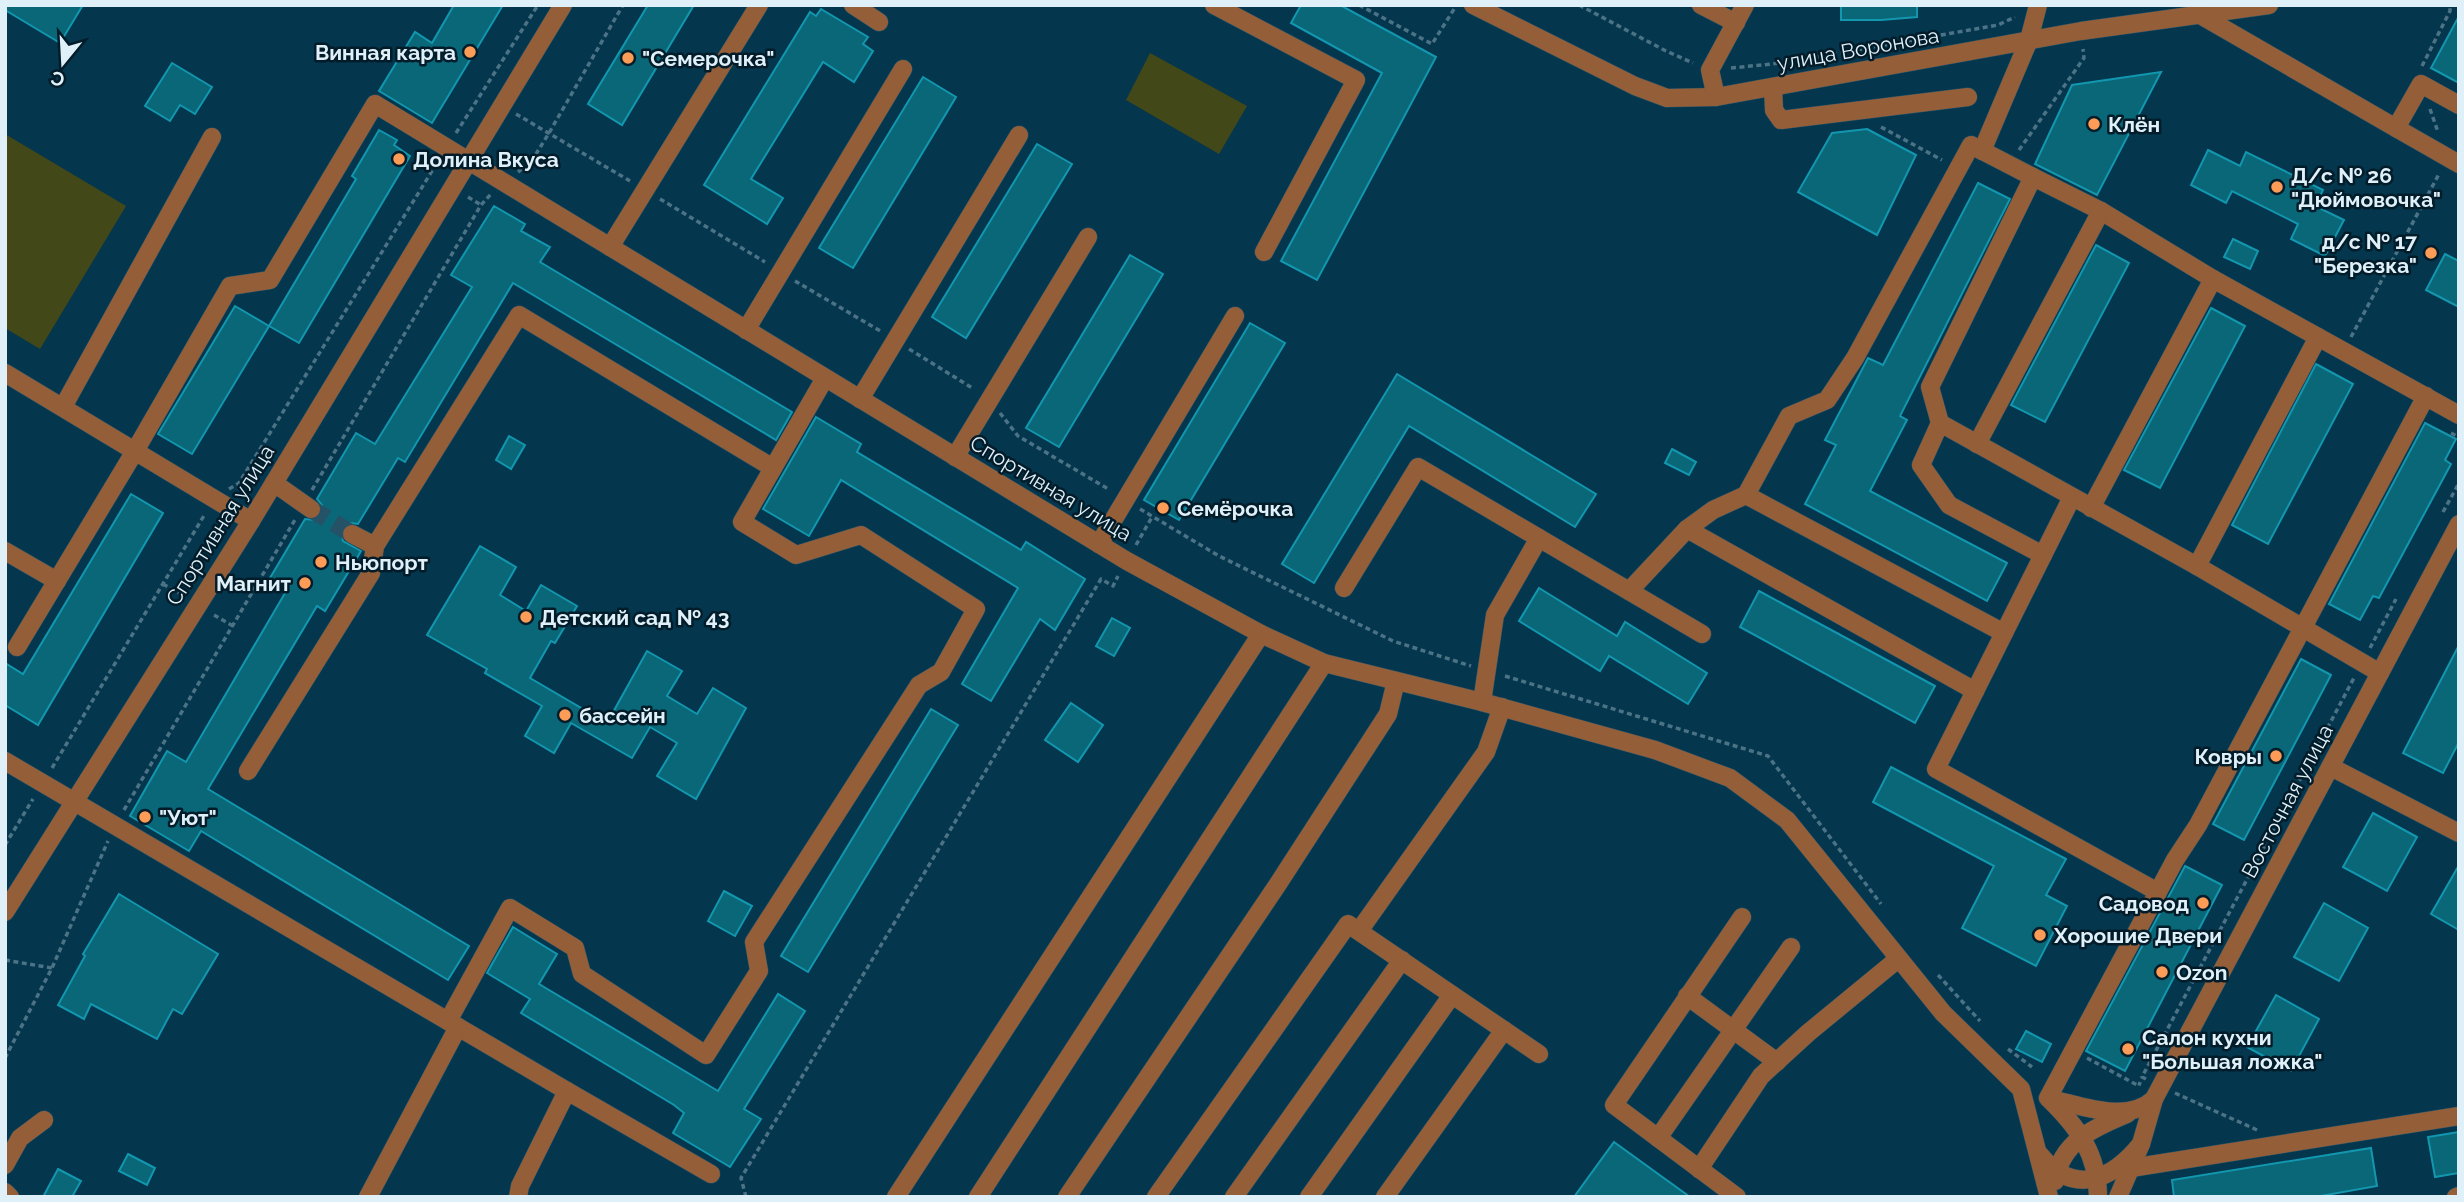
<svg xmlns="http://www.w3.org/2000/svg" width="2464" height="1202" viewBox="0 0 2464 1202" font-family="Raleway,sans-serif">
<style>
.pitch{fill:#434818}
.building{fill:#0a6778;stroke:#1297af;stroke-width:2}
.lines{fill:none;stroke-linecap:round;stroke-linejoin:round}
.minor-tunnel{stroke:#255267;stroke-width:18;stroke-dasharray:18 9;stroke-linecap:butt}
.minor-casing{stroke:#275469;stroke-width:19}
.path{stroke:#4b7285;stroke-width:3.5;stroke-dasharray:5 3.5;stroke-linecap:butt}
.minor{stroke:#945e39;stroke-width:18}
.poi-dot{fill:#fd9c56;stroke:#021c2a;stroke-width:2.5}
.labels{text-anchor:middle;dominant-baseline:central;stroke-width:5;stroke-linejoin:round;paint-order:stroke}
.street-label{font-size:21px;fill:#e0f0f9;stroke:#021c2a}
.poi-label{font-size:21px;font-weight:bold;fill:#e0f0f9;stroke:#021c2a;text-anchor:start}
</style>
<rect width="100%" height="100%" fill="#04364d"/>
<g class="pitch">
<polygon points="1150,53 1247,106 1219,154 1126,100"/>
<polygon points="5,134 126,206 40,349 5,328"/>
</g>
<g class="building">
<polygon points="5,5 83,5 60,43 5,10"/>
<polygon points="454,5 503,5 432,123 379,91 415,32 432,43"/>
<polygon points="648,5 694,5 622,125 588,104"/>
<polygon points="1301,5 1340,5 1436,57 1317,280 1281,261 1382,73 1291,23"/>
<polygon points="1841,5 1917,5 1917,17 1881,20 1841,20"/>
<polygon points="821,9 868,37 863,44 873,51 854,82 823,62 751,179 783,198 767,224 704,185 810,12 816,16"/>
<polygon points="2459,16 2459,83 2431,68"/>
<polygon points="172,63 212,87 195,114 180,105 170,121 145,106"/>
<polygon points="2161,72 2097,195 2035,164 2072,85"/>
<polygon points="923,77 956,97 853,268 819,248"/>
<polygon points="1867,129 1916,155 1877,235 1798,192 1832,133"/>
<polygon points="379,130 397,140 394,145 410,156 299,343 269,326 356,179 352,176"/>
<polygon points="1037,144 1072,164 966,338 932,317"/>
<polygon points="2208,150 2240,166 2246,152 2323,190 2315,206 2344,220 2325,256 2291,239 2298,224 2232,191 2226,203 2191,185"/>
<polygon points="1978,183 2010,199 1900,416 1907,420 1870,491 2007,563 1987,601 1805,504 1836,445 1825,440 1868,358 1883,365"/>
<polygon points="494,206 525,224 521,231 550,247 540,262 792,412 776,440 513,283 405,462 398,458 358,524 351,523 342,528 341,534 343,541 361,551 325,611 317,606 208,789 469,946 448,980 201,831 189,851 130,816 167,751 186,762 288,588 270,578 305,519 315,520 321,515 322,505 317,499 356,433 375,444 472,287 451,275"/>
<polygon points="2233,239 2258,251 2250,269 2224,257"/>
<polygon points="2096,245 2129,263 2045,422 2011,405"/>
<polygon points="2445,254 2459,261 2459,307 2426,290"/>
<polygon points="1130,255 1163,274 1059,447 1026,428"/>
<polygon points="235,306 269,326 192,454 158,434"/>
<polygon points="2211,308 2245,326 2160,488 2124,470"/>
<polygon points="1250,323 1285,343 1179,520 1144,500"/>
<polygon points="2316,364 2353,384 2268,544 2232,525"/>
<polygon points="1397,374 1596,494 1575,527 1409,426 1314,583 1282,564"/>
<polygon points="816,417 861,444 857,452 1021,550 1026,542 1085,579 1055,630 1040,619 991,701 962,684 1018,588 841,480 809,536 763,509"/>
<polygon points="2425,423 2456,439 2445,460 2451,464 2379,598 2373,596 2360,620 2329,604"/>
<polygon points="509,436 525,445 511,469 496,460"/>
<polygon points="1672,449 1696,462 1689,475 1665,463"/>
<polygon points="131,494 163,513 38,725 5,705 5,663 23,674"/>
<polygon points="480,546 516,567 500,595 526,611 541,585 577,606 555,643 551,641 530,678 607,723 647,651 682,671 667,696 697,714 713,688 746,708 696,799 657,776 677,743 650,727 632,758 571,723 554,753 525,736 542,706 485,673 487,669 427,635"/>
<polygon points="1539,588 1617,636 1625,622 1707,673 1688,704 1609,656 1600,671 1519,621"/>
<polygon points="1759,591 1935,686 1915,723 1740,627"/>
<polygon points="1112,618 1130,628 1114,656 1096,646"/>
<polygon points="2459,645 2459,742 2443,773 2403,753"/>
<polygon points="2301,659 2331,675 2244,840 2213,824"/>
<polygon points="1071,703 1103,725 1078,762 1045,740"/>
<polygon points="931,709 958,725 808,972 781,956"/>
<polygon points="1891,767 2066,859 2046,895 2067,906 2036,966 1962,928 1994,866 1873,802"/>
<polygon points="2373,813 2417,837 2387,891 2343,867"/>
<polygon points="2459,865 2459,930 2431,914"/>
<polygon points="2185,866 2222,885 2125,1071 2086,1051"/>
<polygon points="724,891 752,906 735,936 708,921"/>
<polygon points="119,894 218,954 182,1014 173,1009 157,1039 91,1004 84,1019 58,1005 85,956 83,954"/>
<polygon points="2324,903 2368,928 2339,981 2294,957"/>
<polygon points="513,927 557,954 539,984 718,1091 778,994 805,1011 744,1109 761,1119 730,1167 673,1133 684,1113 674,1105 521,1013 530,999 487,973"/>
<polygon points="2276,995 2319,1019 2291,1071 2247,1047"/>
<polygon points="2026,1031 2051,1044 2042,1062 2016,1049"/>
<polygon points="2459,1132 2459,1173 2435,1177 2428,1137"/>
<polygon points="1614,1142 1690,1197 1574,1197"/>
<polygon points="2371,1148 2377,1186 2315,1197 2174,1197 2172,1180"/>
<polygon points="128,1154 155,1168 147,1185 119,1171"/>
<polygon points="58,1169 81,1181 72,1197 43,1197"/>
</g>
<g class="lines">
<polyline class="minor-tunnel" points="311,509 352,534"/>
<g class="minor-casing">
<g id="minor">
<polyline points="853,5 879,22"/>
<polyline points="1214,5 1356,80 1264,252"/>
<polyline points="1473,5 1635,86 1667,98 1716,97 2081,31 2269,5"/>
<polyline points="1701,5 1736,23"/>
<polyline points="2202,16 2396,128 2421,84 2459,105"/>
<polyline points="1773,87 1774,110 1781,120 1968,97"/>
<polyline points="1716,97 1710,70 1745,5"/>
<polyline points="2396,128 2459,164"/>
<polyline points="1982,151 2029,40 2038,5"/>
<polyline points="2033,177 2101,211 2213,279 2459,415"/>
<polyline points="610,247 759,5"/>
<polyline points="746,330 903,69"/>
<polyline points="5,373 251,521"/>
<polyline points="860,399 1019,135"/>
<polyline points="63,407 212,137"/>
<polyline points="1940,423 1921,465 1949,505 2043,555 1936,769 2158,892"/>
<polyline points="1977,444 2101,211"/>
<polyline points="955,457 1088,237"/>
<polyline points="274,483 311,509"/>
<polyline points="1746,495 1789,416 1827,400 1855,358 1971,145 2033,177 1930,387 1940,423 2197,566 2380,673"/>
<polyline points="2091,508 2213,279"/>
<polyline points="1687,529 1975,691"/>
<polyline points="352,534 375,546"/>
<polyline points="1099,544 1235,316"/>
<polyline points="5,551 57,581"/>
<polyline points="2043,555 2072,497"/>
<polyline points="2197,566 2318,337"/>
<polyline points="1344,588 1418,467 1629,591 1687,529 1713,510 1746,495 2004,633"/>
<polyline points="1629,591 1702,634"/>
<polyline points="17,647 135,451 230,286 270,280 375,104 1127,561 1261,634 1324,663 1482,702 1655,750 1730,778 1787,820 1943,1013 2021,1089 2049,1197"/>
<polyline points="1482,702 1495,615 1539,538"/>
<polyline points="5,761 567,1091 520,1186 518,1197"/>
<polyline points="2331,767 2459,833"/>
<polyline points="248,771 371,573 375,546 519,315 773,468"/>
<polyline points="5,912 251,521 563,5"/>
<polyline points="1359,931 1486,752 1502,707"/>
<polyline points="1687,996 1777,1062"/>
<polyline points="448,1021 510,908 575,948 582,974 706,1055 759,971 754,942 919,685 941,672 976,609 861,535 796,555 742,522 825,378"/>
<polyline points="567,1091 711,1174"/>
<path d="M2051,1099C2083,1106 2127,1124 2154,1099L2459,524"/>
<polyline points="1658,1138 1791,947"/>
<path d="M2040,1155C2074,1197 2112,1180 2141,1144"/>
<polyline points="5,1165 20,1138 44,1120"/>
<polyline points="2131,1168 2459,1116"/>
<polyline points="1699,1169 1761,1076 1808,1033 1898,959"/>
<path d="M2055,1181C2061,1142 2093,1128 2127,1114"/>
<polyline points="5,1192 10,1197"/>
<polyline points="368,1197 458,1027"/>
<polyline points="896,1197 1261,634"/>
<polyline points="978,1197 1324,663"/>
<polyline points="1067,1197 1278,884 1388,714 1396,681"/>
<polyline points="1156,1197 1348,924 1539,1054"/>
<polyline points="1234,1197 1402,960"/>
<polyline points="1309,1197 1452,995"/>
<polyline points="1385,1197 1504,1030"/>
<polyline points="1737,1197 1614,1105 1742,917"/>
<path d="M2098,1197C2098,1154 2078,1127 2048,1098L2175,860L2198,825L2426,396"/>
<polyline points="2118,1197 2141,1144 2154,1099"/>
<polyline points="2456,1197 2459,1196"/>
</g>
</g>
<g class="path">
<polyline points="1359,5 1432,44 1456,6"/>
<polyline points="1579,5 1666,51 1693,63"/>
<polyline points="2422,66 2450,11 2450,5"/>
<polyline points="1731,68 1782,63 1998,25 2015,17"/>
<polyline points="2430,109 2438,132"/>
<polyline points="516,114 630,181"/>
<polyline points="1881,127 1942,160"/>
<polyline points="456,133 538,5"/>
<polyline points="2019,150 2084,58 2083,49"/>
<polyline points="518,172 531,162 549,133 623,5"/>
<polyline points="468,197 481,205"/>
<polyline points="660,199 765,262"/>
<polyline points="795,281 882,332"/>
<polyline points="2351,337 2439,174"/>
<polyline points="909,349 974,389"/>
<polyline points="1000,413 1018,436 1110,490"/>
<polyline points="2451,433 2459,437"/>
<polyline points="229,489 239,483 437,163"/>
<polyline points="312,490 481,205 491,194"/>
<polyline points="1140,509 1219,556 1393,641 1471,666"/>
<polyline points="2443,512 2459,483"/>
<polyline points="1136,545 1152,517"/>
<polyline points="163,584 184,596"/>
<polyline points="214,615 233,626"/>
<polyline points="2370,648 2396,599"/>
<polyline points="1505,676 1768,756 1881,904"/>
<polyline points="52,768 205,514"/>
<polyline points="124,810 296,518"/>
<polyline points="5,845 33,799"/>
<polyline points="5,960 52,968"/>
<polyline points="1938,975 1980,1021"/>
<polyline points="2008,1049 2032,1067"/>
<polyline points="5,1058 52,968 108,841"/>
<polyline points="2087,1058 2139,1086 2140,1082"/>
<polyline points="2146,1079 2142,1077 2355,676"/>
<polyline points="2175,1093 2257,1130"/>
<polyline points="746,1197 741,1178 1101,579 1113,586 1118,576"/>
</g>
<use href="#minor" class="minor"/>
</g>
<g class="poi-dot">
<circle cx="470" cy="52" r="7"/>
<circle cx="628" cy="58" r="7"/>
<circle cx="2094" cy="124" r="7"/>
<circle cx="399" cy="159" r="7"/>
<circle cx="2277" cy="187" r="7"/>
<circle cx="2431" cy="253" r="7"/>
<circle cx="1163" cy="508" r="7"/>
<circle cx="321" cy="562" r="7"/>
<circle cx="305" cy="583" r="7"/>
<circle cx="526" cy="617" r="7"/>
<circle cx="565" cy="715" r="7"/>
<circle cx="2276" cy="756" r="7"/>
<circle cx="145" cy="817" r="7"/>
<circle cx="2203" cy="903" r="7"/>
<circle cx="2040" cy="935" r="7"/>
<circle cx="2162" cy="972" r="7"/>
<circle cx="2128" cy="1049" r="7"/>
</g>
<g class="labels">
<g class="street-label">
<text transform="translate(1858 49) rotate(-10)">улица Воронова</text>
<text transform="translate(1051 488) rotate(31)">Спортивная улица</text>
<text transform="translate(220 525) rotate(-58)">Спортивная улица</text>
<text transform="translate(2287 801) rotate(-62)">Восточная улица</text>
</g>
<g class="poi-label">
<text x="456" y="52" text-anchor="end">Винная карта</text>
<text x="642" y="58">"Семерочка"</text>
<text x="2108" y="124">Клён</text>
<text x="413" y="159">Долина Вкуса</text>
<text x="2291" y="175">Д/с № 26<tspan x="2291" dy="24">"Дюймовочка"</tspan></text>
<text x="2417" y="241" text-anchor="end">д/с № 17<tspan x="2417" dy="24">"Березка"</tspan></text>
<text x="1177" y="508">Семёрочка</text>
<text x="335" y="562">Ньюпорт</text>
<text x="291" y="583" text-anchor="end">Магнит</text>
<text x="540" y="617">Детский сад № 43</text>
<text x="579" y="715">бассейн</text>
<text x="2262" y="756" text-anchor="end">Ковры</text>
<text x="159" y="817">"Уют"</text>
<text x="2189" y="903" text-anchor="end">Садовод</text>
<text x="2054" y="935">Хорошие Двери</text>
<text x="2176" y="972">Ozon</text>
<text x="2142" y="1037">Салон кухни<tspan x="2142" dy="24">"Большая ложка"</tspan></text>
</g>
</g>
<rect width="2464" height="1202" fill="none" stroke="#e0f0f9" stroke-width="14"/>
<g transform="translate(63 63) rotate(198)" stroke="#021c2a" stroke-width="5" paint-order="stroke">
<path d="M0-5L12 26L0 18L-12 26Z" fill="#e0f0f9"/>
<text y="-10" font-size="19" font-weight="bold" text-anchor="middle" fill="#e0f0f9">С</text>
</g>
</svg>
